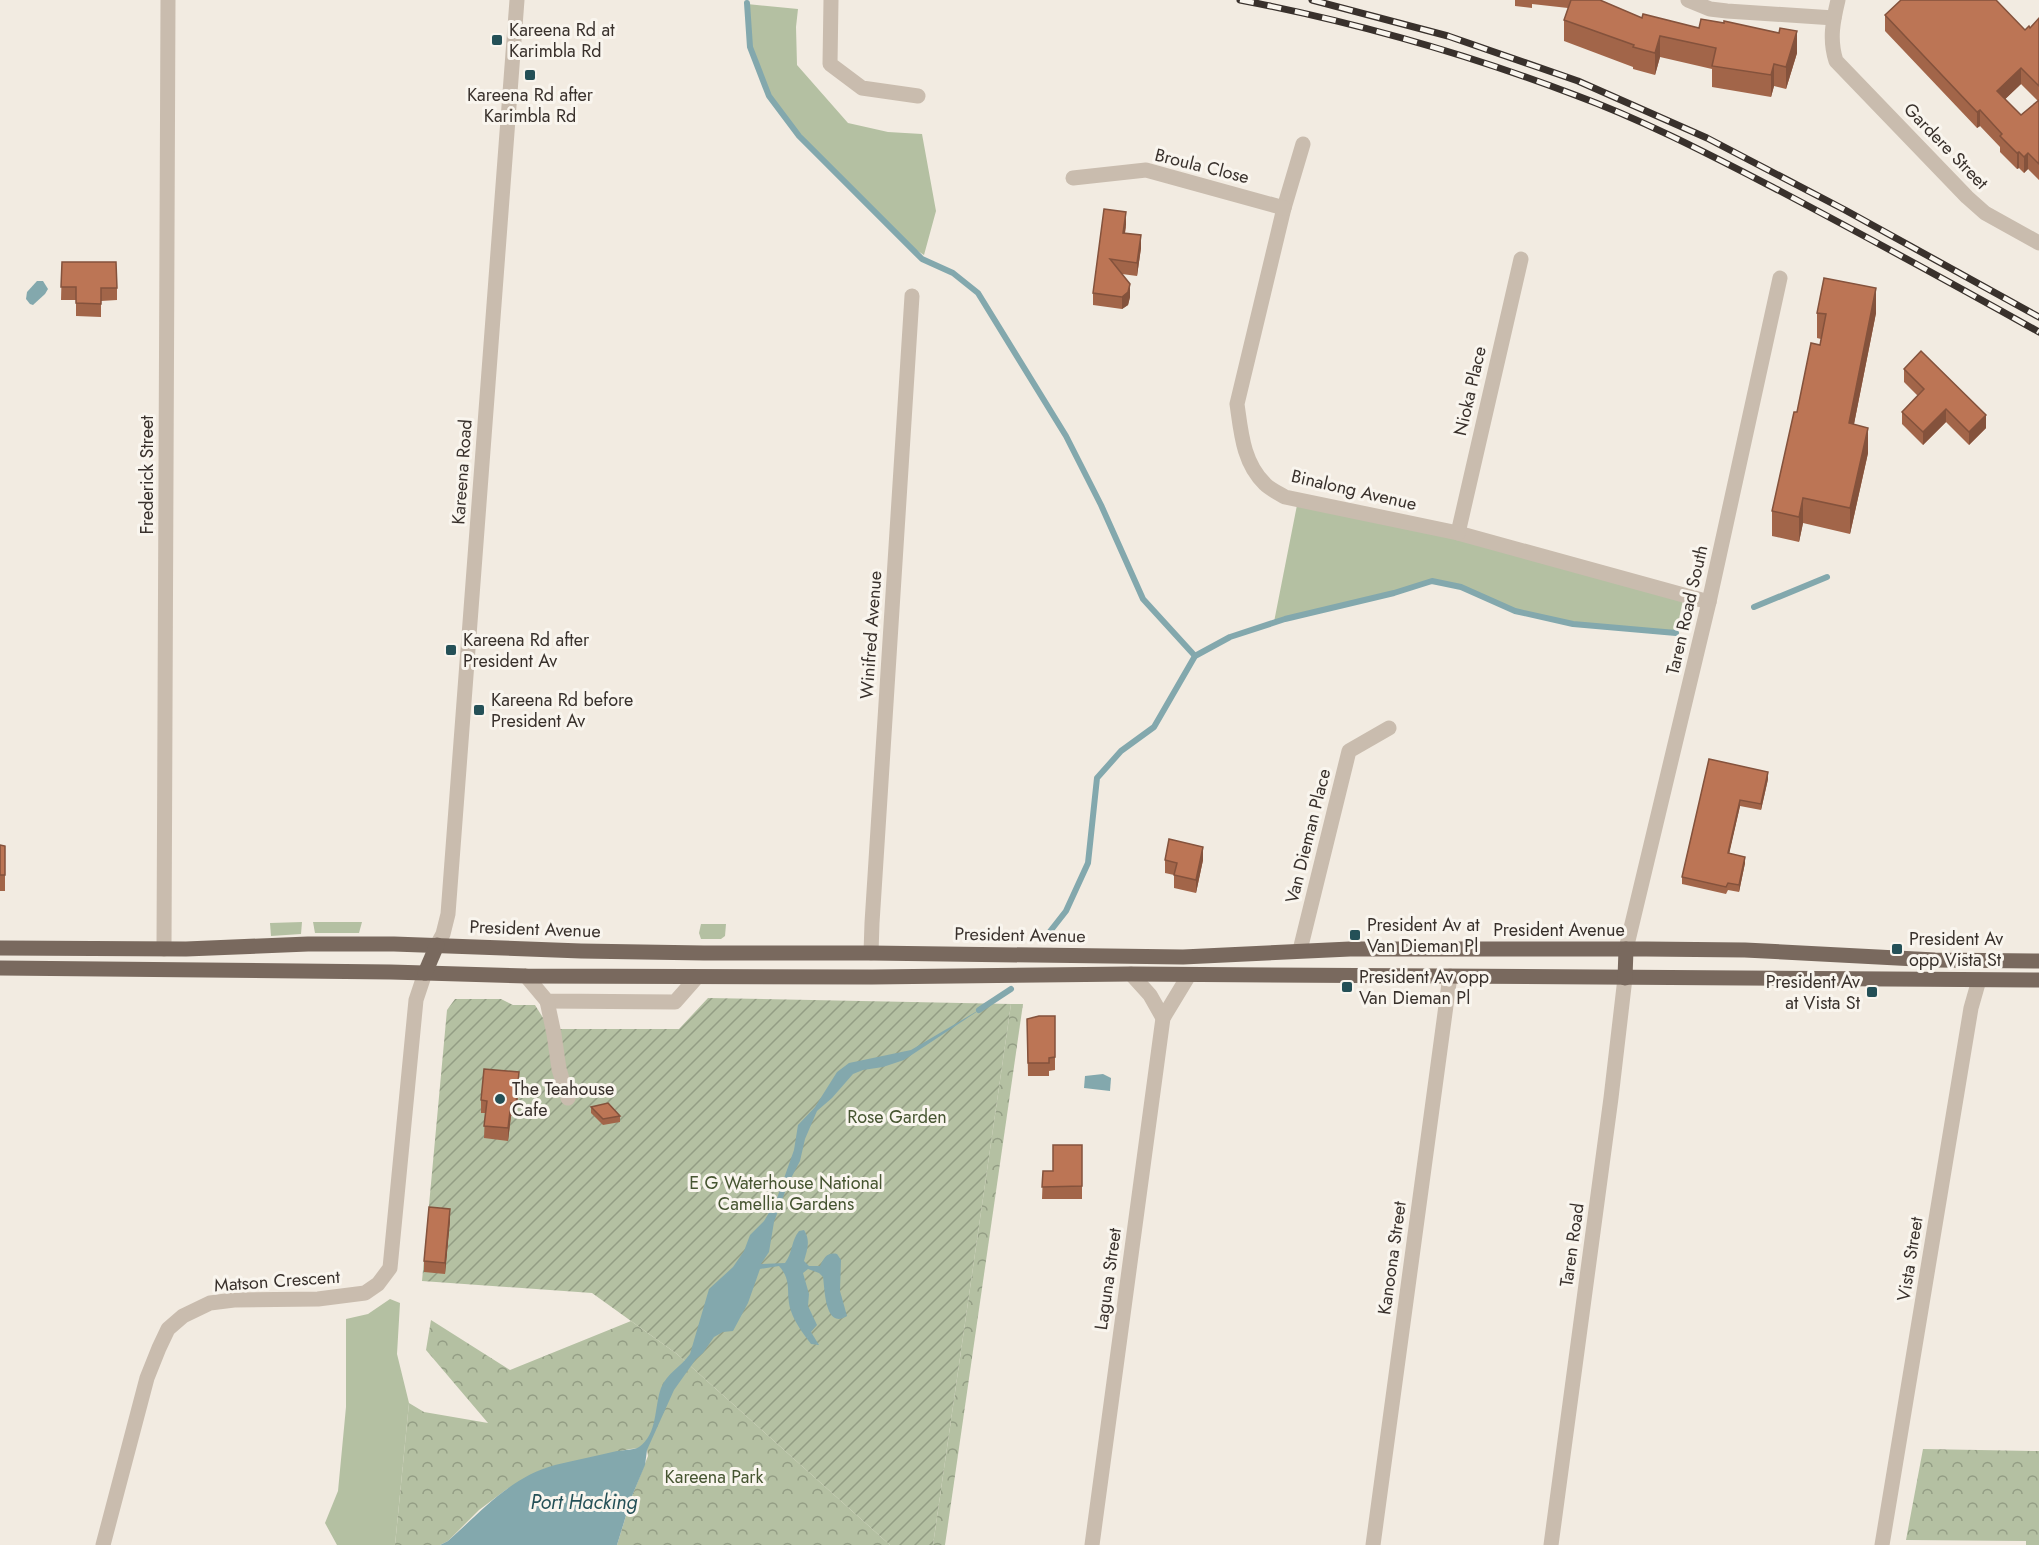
<svg xmlns="http://www.w3.org/2000/svg" width="2039" height="1545" viewBox="0 0 2039 1545" font-family="Jost,sans-serif">
<style>
.grass{fill:#b4c0a2}
.park{fill:url(#park-crowns)}
.garden{fill:url(#garden-furrows)}
.water{fill:#83a8ad}
.lines{fill:none;stroke-linecap:round;stroke-linejoin:round}
.stream{stroke:#83a8ad;stroke-width:6}
.minor{stroke:#c9bcae;stroke-width:15}
.major{stroke:#79695e;stroke-width:15}
.rail-casing{stroke:#39312c;stroke-width:7}
.rail{stroke:#f9f5ee;stroke-width:4.5;stroke-dasharray:14;stroke-linecap:butt}
.wall{fill:#a26549;fill-rule:evenodd}
.shaded-wall{fill:#84523c}
.building{fill:#bc7555;stroke:#84523c;stroke-width:1.5}
.poi-dot{fill:#245057;stroke:#f9f5ee;stroke-width:2}
.labels{text-anchor:middle;dominant-baseline:central;stroke-width:6;stroke-linejoin:round;paint-order:stroke}
.poi-label{font-size:18px;fill:#39312c;stroke:#f9f5ee;text-anchor:start}
.street-label{font-size:18px;fill:#39312c;stroke:#f9f5ee}
.park-label{font-size:18px;fill:#465531;stroke:#f9f5ee}
.water-label{font-size:20px;font-style:italic;fill:#245057;stroke:#f9f5ee}
</style>
<defs>
<pattern id="park-crowns" width="20" height="18" patternUnits="userSpaceOnUse" patternTransform="scale(1.5)"><rect width="20" height="18" fill="#b4c0a2"/><path d="M2 6a3 3 0 1 1 6 0M12 15a3 3 0 1 1 6 0" fill="none" stroke="#939d84"/></pattern>
<pattern id="garden-furrows" width="10" height="10" patternUnits="userSpaceOnUse" patternTransform="scale(1.5)"><rect width="10" height="10" fill="#b4c0a2"/><path d="M-1 1l2-2M0 10L10 0M9 11l2-2" fill="none" stroke="#939d84"/></pattern>
</defs>
<rect width="100%" height="100%" fill="#f2ebe1"/>
<g class="grass">
<polygon points="747,4 798,9 796,27 797,65 848,123 888,132 922,134 936,211 924,255 913,248 799,136 769,96 750,47"/>
<polygon points="1298,500 1684,595 1676,633 1573,624 1515,611 1461,587 1432,581 1394,593 1274,622"/>
<polygon points="302,922 301,934 271,936 270,923"/>
<polygon points="313,922 362,922 359,933 315,933"/>
<polygon points="701,924 726,924 725,936 721,939 701,939 699,933"/>
<polygon points="390,1299 400,1303 397,1354 409,1403 395,1545 337,1545 325,1523 338,1491 346,1407 346,1319 368,1314"/>
</g>
<g class="park">
<polygon points="1011,1004 1023,1004 945,1545 933,1545"/>
<polygon points="431,1320 510,1370 631,1321 677,1354 890,1545 617,1545 632,1496 648,1456 647,1450 641,1448 630,1449 544,1469 507,1489 479,1510 448,1541 440,1545 395,1545 409,1403 424,1412 488,1423 426,1350"/>
<polygon points="1923,1449 2039,1451 2039,1545 2026,1545 2026,1541 1906,1540"/>
</g>
<polygon class="garden" points="708,998 1011,1004 933,1545 890,1545 677,1354 592,1293 422,1281 447,1010 455,999 501,999 513,1005 535,1005 550,1029 679,1029"/>
<g class="water">
<polygon points="37,281 43,281 48,289 45,294 33,305 30,304 26,299 27,292"/>
<path d="M984,1007L904,1060L883,1067L863,1070L853,1074L832,1098L817,1111L805,1139L800,1161L788,1184L774,1222L769,1252L761,1264L785,1263C793,1252 791,1241 799,1231L804,1230C811,1241 807,1250 804,1261L809,1266H820C824,1258 827,1252 837,1254L841,1260L840,1291L847,1316C825,1330 825,1290 823,1277L819,1273L808,1269L803,1273L809,1294L808,1306L817,1325L811,1332L819,1345L811,1344C803,1333 795,1323 791,1311C785,1293 793,1282 779,1266L760,1269L748,1303L733,1331L723,1332L714,1337L703,1353L696,1359L674,1390L647,1450L645,1465L632,1496L617,1545H440L448,1541C481,1512 510,1477 555,1465C575,1460 597,1456 617,1451C623,1450 635,1450 639,1447C658,1434 654,1407 661,1388C667,1373 681,1367 690,1354L709,1289L733,1267L744,1251L750,1235L764,1221L776,1201L794,1150L798,1125L815,1107L837,1072L849,1063L911,1050Z"/>
<polygon points="1103,1074 1111,1078 1110,1091 1084,1088 1085,1076"/>
</g>
<g class="lines">
<g class="stream">
<polyline points="747,3 750,47 769,96 799,136 922,259 953,273 978,293 1066,436 1101,505 1143,599 1195,656"/>
<polyline points="1754,607 1827,577"/>
<polyline points="1048,934 1066,911 1088,863 1097,778 1121,751 1154,727 1195,656 1230,637 1285,619 1394,593 1432,581 1461,587 1515,611 1573,624 1676,633"/>
<polyline points="979,1010 1011,989"/>
</g>
<g class="minor">
<polyline points="831,0 830,64 862,88 918,96"/>
<polyline points="1688,0 1710,9 1727,11 1834,18"/>
<path d="M1838,0C1833,21 1829,39 1836,61L1967,197L1985,213L2039,243"/>
<path d="M1303,144L1284,208L1237,404C1241,432 1243,463 1265,484C1270,489 1278,493 1285,497L1458,533L1709,602"/>
<polyline points="1073,178 1146,170 1284,208"/>
<polyline points="1458,533 1521,259"/>
<polyline points="437,945 443,934 448,914 517,0"/>
<polyline points="164,949 168,0"/>
<polyline points="1626,949 1709,602 1780,278"/>
<polyline points="1300,950 1349,751 1389,728"/>
<polyline points="871,953 872,923 912,296"/>
<polyline points="1131,974 1150,995 1163,1018"/>
<polyline points="526,976 547,1001 675,1002 697,977"/>
<polyline points="547,1001 554,1034 559,1069 568,1098"/>
<polyline points="103,1545 147,1378 159,1348 168,1329 183,1316 210,1303 234,1300 318,1299 365,1293 378,1284 390,1268 416,1000 425,973"/>
<polyline points="1092,1545 1163,1018 1189,975"/>
<polyline points="1373,1545 1450,976"/>
<polyline points="1551,1545 1611,1098 1625,978"/>
<polyline points="1882,1545 1971,1008 1979,980"/>
</g>
<g class="major">
<polyline points="0,948 186,949 308,944 394,944 581,951 704,953 871,953 1183,957 1350,949 1646,949 1745,950 1935,960 2039,961"/>
<polyline points="0,968 391,972 526,976 872,977 1131,974 2039,980"/>
<polyline points="425,973 437,945"/>
<polyline points="1625,978 1626,949"/>
</g>
<g class="rail-casing">
<g id="rail">
<path d="M1240,0C1355,22 1467,54 1575,95C1646,121 1714,157 1780,191C1867,237 1953,284 2039,332"/>
<polyline points="1312,0 1448,36 1578,81 1707,138 1845,210 2039,317"/>
</g>
</g>
<use href="#rail" class="rail"/>
</g>
<g class="wall">
<polygon points="1515,0 1602,0 1602,1 1642,18 1797,53 1786,89 1774,86 1771,97 1712,87 1712,69 1660,57 1655,75 1633,69 1633,67 1564,41 1564,20 1568,8 1532,4 1532,8 1515,6"/>
<path d="M1885,15L2025,30L2030,28L2039,18V180L2028,169L2024,173L2019,168L2017,169L2000,152V147L1980,126L1977,128L1885,31ZM2021,84L2038,101L2021,115L2005,99Z"/>
<polygon points="1126,225 1125,233 1141,248 1137,276 1122,274 1130,297 1128,305 1122,309 1093,305 1093,293"/>
<polygon points="62,262 117,288 117,300 101,301 101,317 76,316 76,300 61,300"/>
<polygon points="1817,313 1876,313 1854,424 1868,453 1850,534 1803,523 1799,542 1772,536 1772,511 1797,412 1820,345 1821,339 1817,338"/>
<polygon points="1904,369 1986,428 1969,445 1946,422 1923,445 1902,424 1902,412 1918,396 1904,382"/>
<polygon points="1709,759 1768,779 1761,810 1740,806 1729,853 1745,863 1739,892 1728,890 1726,894 1682,884 1682,877"/>
<polygon points="0,845 5,846 5,891 0,891"/>
<polygon points="1165,860 1203,860 1196,893 1174,888 1174,875 1165,873"/>
<polygon points="1055,1016 1055,1070 1049,1071 1049,1076 1028,1076 1027,1019"/>
<polygon points="519,1085 516,1116 511,1116 508,1141 484,1138 485,1113 481,1113 481,1100"/>
<polygon points="591,1107 620,1116 620,1122 603,1125 591,1113"/>
<polygon points="1082,1145 1082,1199 1042,1199 1043,1171 1053,1171"/>
<polygon points="450,1220 445,1274 424,1272 424,1261"/>
</g>
<g class="shaded-wall">
<polygon points="1797,31 1797,53 1786,89 1786,67"/>
<polygon points="1660,36 1660,57 1655,75 1655,53"/>
<polygon points="1774,64 1774,86 1771,97 1771,75"/>
<polygon points="2021,68 2021,84 1997,107 1997,91"/>
<polygon points="1980,110 1980,126 1977,128 1977,112"/>
<polygon points="2019,152 2019,168 2017,169 2017,153"/>
<polygon points="2028,153 2028,169 2024,173 2024,157"/>
<polygon points="1126,212 1126,225 1123,245 1123,233"/>
<polygon points="1141,235 1141,248 1137,276 1137,263"/>
<polygon points="1130,284 1130,297 1128,305 1122,309 1122,297"/>
<polygon points="1876,288 1876,313 1849,449 1849,423"/>
<polygon points="1946,409 1946,422 1923,445 1923,432"/>
<polygon points="1986,415 1986,428 1969,445 1969,432"/>
<polygon points="1868,428 1868,453 1850,534 1850,508"/>
<polygon points="1803,498 1803,523 1799,542 1799,517"/>
<polygon points="1768,772 1768,779 1761,810 1761,804"/>
<polygon points="1740,800 1740,806 1728,859 1728,853"/>
<polygon points="1203,847 1203,860 1196,893 1196,880"/>
<polygon points="1745,857 1745,863 1739,892 1739,885"/>
<polygon points="519,1072 519,1085 516,1116 516,1103"/>
<polygon points="511,1103 511,1116 508,1141 508,1128"/>
<polygon points="450,1209 450,1220 445,1274 445,1263"/>
</g>
<g class="building">
<polygon points="1571,0 1600,0 1642,18 1643,14 1699,28 1701,19 1724,23 1724,21 1779,33 1780,28 1797,31 1786,67 1774,64 1771,75 1712,66 1716,48 1660,36 1655,53 1633,47 1634,45 1564,20"/>
<polygon points="1901,0 1996,0 2025,30 2029,26 2030,28 2039,18 2039,86 2021,68 1997,91 2021,115 2039,100 2039,164 2028,153 2024,157 2019,152 2017,153 2000,136 2002,134 1980,110 1977,112 1885,15"/>
<polygon points="1104,209 1126,212 1123,233 1141,235 1137,263 1110,259 1130,284 1128,292 1122,297 1093,293"/>
<polygon points="62,262 116,262 117,288 101,288 101,304 76,303 76,287 61,287"/>
<polygon points="1824,278 1876,288 1849,423 1868,428 1850,508 1803,498 1799,517 1772,511 1794,412 1797,412 1811,343 1820,345 1826,314 1817,313"/>
<polygon points="1921,351 1986,415 1969,432 1946,409 1923,432 1902,412 1924,389 1904,369"/>
<polygon points="1709,759 1768,772 1761,804 1740,800 1728,853 1745,857 1739,885 1728,883 1726,887 1682,877"/>
<polygon points="1169,839 1203,847 1196,880 1174,875 1177,863 1165,860"/>
<polygon points="0,845 5,846 5,875 0,875"/>
<polygon points="1039,1016 1055,1016 1055,1057 1049,1058 1049,1063 1028,1063 1027,1019"/>
<polygon points="484,1069 519,1072 516,1103 511,1103 508,1128 484,1126 487,1101 481,1100"/>
<polygon points="608,1103 620,1116 603,1119 591,1107"/>
<polygon points="1053,1145 1082,1145 1082,1186 1042,1187 1043,1171 1053,1171"/>
<polygon points="429,1207 450,1209 445,1263 424,1261"/>
</g>
<g class="poi-dot">
<rect x="491" y="34" width="12" height="12" rx="3"/>
<rect x="524" y="69" width="12" height="12" rx="3"/>
<rect x="445" y="644" width="12" height="12" rx="3"/>
<rect x="473" y="704" width="12" height="12" rx="3"/>
<rect x="1349" y="929" width="12" height="12" rx="3"/>
<rect x="1891" y="943" width="12" height="12" rx="3"/>
<rect x="1341" y="981" width="12" height="12" rx="3"/>
<rect x="1866" y="986" width="12" height="12" rx="3"/>
<circle cx="500" cy="1099" r="6"/>
</g>
<g class="labels">
<g class="poi-label">
<text x="509" y="30">Kareena Rd at<tspan x="509" dy="21">Karimbla Rd</tspan></text>
<text x="530" y="95" text-anchor="middle">Kareena Rd after<tspan x="530" dy="21">Karimbla Rd</tspan></text>
<text x="463" y="640">Kareena Rd after<tspan x="463" dy="21">President Av</tspan></text>
<text x="491" y="700">Kareena Rd before<tspan x="491" dy="21">President Av</tspan></text>
<text x="1367" y="925">President Av at<tspan x="1367" dy="21">Van Dieman Pl</tspan></text>
<text x="1909" y="939">President Av<tspan x="1909" dy="21">opp Vista St</tspan></text>
<text x="1359" y="977">President Av opp<tspan x="1359" dy="21">Van Dieman Pl</tspan></text>
<text x="1860" y="982" text-anchor="end">President Av<tspan x="1860" dy="21">at Vista St</tspan></text>
<text x="512" y="1089">The Teahouse<tspan x="512" dy="21">Cafe</tspan></text>
</g>
<g class="street-label">
<text transform="translate(1946 146) rotate(46)">Gardere Street</text>
<text transform="translate(1202 166) rotate(14)">Broula Close</text>
<text transform="translate(1470 391) rotate(-77)">Nioka Place</text>
<text transform="translate(462 472) rotate(-86)">Kareena Road</text>
<text transform="translate(147 475) rotate(-90)">Frederick Street</text>
<text transform="translate(1354 490) rotate(13)">Binalong Avenue</text>
<text transform="translate(1687 610) rotate(-77)">Taren Road South</text>
<text transform="translate(871 635) rotate(-86)">Winifred Avenue</text>
<text transform="translate(1308 836) rotate(-76)">Van Dieman Place</text>
<text transform="translate(535 929) rotate(2)">President Avenue</text>
<text x="1559" y="930">President Avenue</text>
<text transform="translate(1020 935) rotate(1)">President Avenue</text>
<text transform="translate(1572 1245) rotate(-82)">Taren Road</text>
<text transform="translate(1392 1258) rotate(-82)">Kanoona Street</text>
<text transform="translate(1910 1259) rotate(-81)">Vista Street</text>
<text transform="translate(1108 1279) rotate(-82)">Laguna Street</text>
<text transform="translate(277 1281) rotate(-4)">Matson Crescent</text>
</g>
<g class="park-label">
<text x="897" y="1117">Rose Garden</text>
<text x="786" y="1183">E G Waterhouse National<tspan x="786" dy="21">Camellia Gardens</tspan></text>
<text x="714" y="1477">Kareena Park</text>
</g>
<g class="water-label">
<text x="584" y="1502">Port Hacking</text>
</g>
</g>
</svg>
